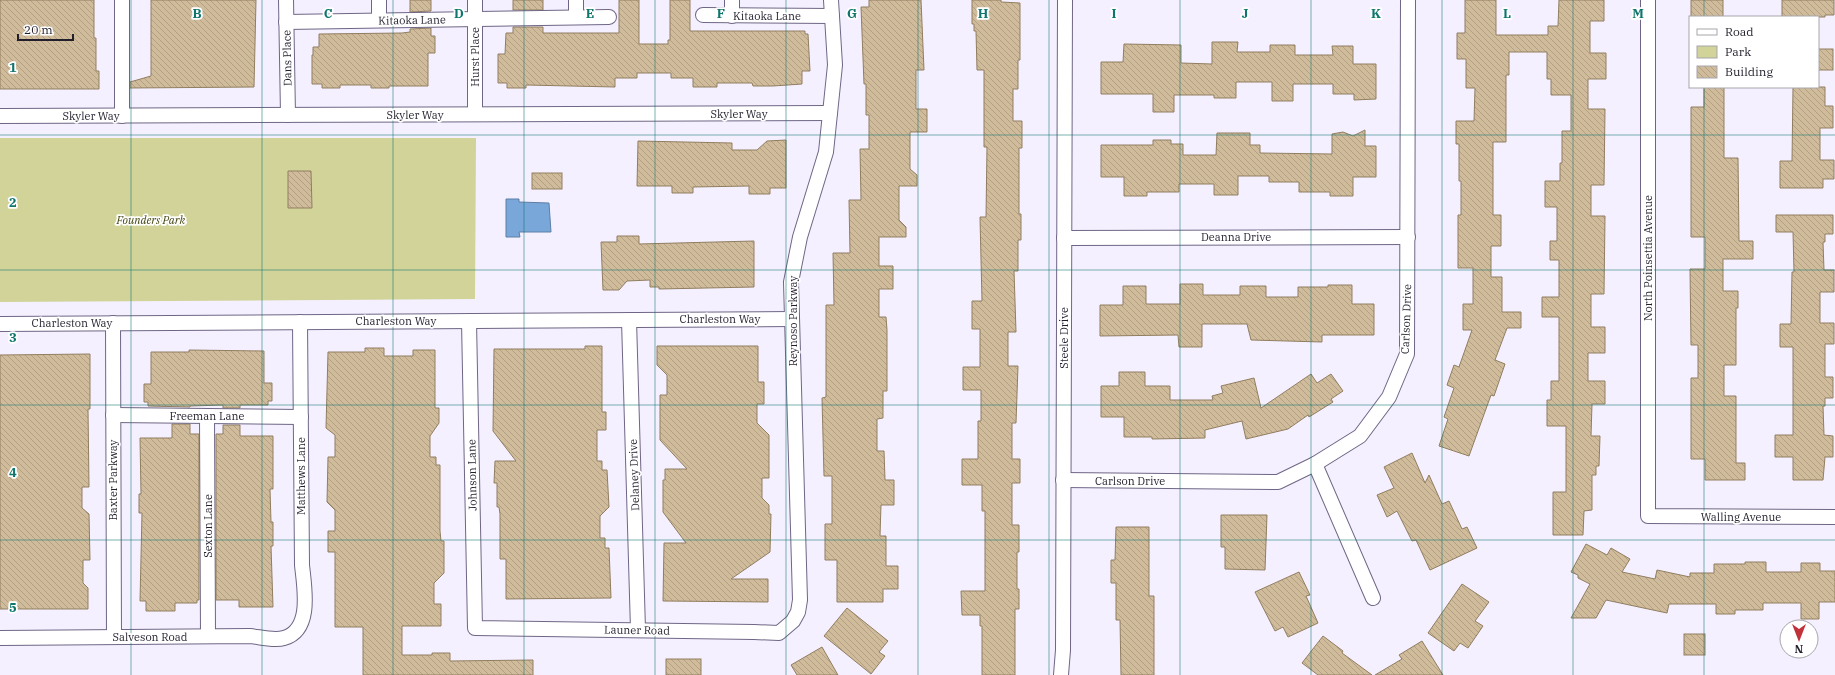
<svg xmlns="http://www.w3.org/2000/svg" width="1835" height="675" viewBox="0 0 1835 675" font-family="'IBM Plex Serif',serif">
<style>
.green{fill:#d1d399}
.water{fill:#79a7d9;stroke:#5f7ea5}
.building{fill:url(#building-back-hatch);stroke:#917e60}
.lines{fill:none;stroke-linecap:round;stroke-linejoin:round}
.street-casing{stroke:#6f6685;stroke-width:16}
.street{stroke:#fff;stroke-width:14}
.grid{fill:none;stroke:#0f766e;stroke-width:1;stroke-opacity:0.55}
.labels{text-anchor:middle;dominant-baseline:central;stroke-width:3.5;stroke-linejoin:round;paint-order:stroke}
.street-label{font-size:11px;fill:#221e2b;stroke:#fff}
.park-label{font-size:11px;font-style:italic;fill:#434410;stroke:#fff}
.grid-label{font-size:13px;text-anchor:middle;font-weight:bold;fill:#0f766e;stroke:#fff;stroke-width:3.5;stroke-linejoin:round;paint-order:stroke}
</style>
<defs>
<pattern id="building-back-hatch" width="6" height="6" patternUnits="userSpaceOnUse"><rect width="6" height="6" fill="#d0bb9b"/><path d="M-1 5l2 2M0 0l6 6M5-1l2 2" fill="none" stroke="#b2a086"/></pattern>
</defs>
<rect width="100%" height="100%" fill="#f4f0ff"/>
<polygon class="green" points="0,138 476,138 475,299 0,302"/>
<polygon class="water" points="506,199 519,199 519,202 549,203 551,232 519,232 520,237 506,237"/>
<g class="building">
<polygon points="0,0 94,0 94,38 96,38 96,71 99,71 99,89 0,89"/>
<polygon points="151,0 256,0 254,87 130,88 130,82 151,76"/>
<polygon points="410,0 431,0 431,11 410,12"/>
<rect x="513" y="0" width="30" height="10"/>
<polygon points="619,0 639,0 639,44 668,44 668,40 670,40 670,0 690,0 690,31 805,31 805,34 808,34 810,71 802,71 802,84 773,86 753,86 752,83 717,83 717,87 693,87 693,78 671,78 671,73 637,73 637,78 615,78 615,87 526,85 526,88 507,88 507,83 498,83 498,54 505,54 506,33 513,33 513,27 543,27 543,33 619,33"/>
<polygon points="869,0 921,0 924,70 916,70 916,109 927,109 927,132 910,132 910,169 917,175 917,186 899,186 899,220 906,227 906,237 879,237 879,266 893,266 893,289 879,289 879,317 886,317 887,330 887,391 883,391 883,418 877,419 877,451 884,451 885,480 894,480 894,505 881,505 880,536 886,536 886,566 898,566 898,589 883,589 883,602 837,602 837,560 825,560 825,524 832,524 832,476 824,476 822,398 826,397 826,305 834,305 833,253 850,253 849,200 861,200 860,149 869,149 869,115 866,115 866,84 864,84 861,7 869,7"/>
<polygon points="972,0 1001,0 1001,2 1020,3 1020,60 1018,60 1018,89 1013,89 1013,121 1022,121 1022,148 1019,148 1019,214 1021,214 1021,240 1018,240 1018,271 1014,271 1016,332 1008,332 1008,366 1018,366 1016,423 1012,423 1012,459 1020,459 1020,483 1012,483 1012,525 1019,525 1019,552 1017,552 1017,589 1019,589 1019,609 1015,609 1015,675 982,675 982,626 980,626 980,615 962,615 961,591 985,591 985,511 982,511 982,485 962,485 962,459 978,459 978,421 981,421 981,390 963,390 963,367 980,367 980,329 972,329 972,301 982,301 980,217 986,217 987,147 984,147 984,70 977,70 976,31 974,31 974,24 972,24"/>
<polygon points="1465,0 1496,0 1496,35 1548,35 1548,26 1558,26 1559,0 1604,0 1604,21 1590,21 1590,53 1606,53 1606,79 1588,79 1588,109 1605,109 1604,185 1591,185 1591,216 1605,216 1604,294 1591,294 1591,327 1605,327 1605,353 1588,353 1588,381 1605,381 1605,404 1592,404 1591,436 1600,436 1599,466 1596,466 1596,475 1592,475 1592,510 1584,511 1583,535 1553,535 1553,492 1566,492 1566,426 1547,426 1547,400 1551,400 1551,381 1559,381 1559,317 1542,317 1542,297 1559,297 1559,260 1550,260 1550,241 1557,241 1557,207 1545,207 1545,181 1560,181 1560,163 1562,163 1562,131 1571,131 1571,95 1551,95 1551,79 1547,79 1547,52 1509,52 1509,75 1506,75 1506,142 1493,142 1493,215 1501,215 1501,246 1491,246 1491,277 1502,277 1502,312 1521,312 1521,328 1507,328 1495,360 1505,364 1494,396 1491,395 1469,456 1439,446 1448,419 1444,417 1454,388 1447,385 1454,365 1459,367 1472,330 1463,330 1463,304 1473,304 1473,268 1458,268 1458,215 1461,215 1461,181 1459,181 1459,144 1456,144 1456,121 1474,121 1475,88 1466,88 1466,59 1457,59 1457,33 1465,33"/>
<rect x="1691" y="0" width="32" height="17"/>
<polygon points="1782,0 1834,0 1834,15 1825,15 1825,17 1782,17"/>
<polygon points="431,28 431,36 435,36 435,53 428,53 428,86 389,86 389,88 371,88 371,85 340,85 340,88 322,88 322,84 312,84 312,55 313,55 313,47 319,47 319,34 402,33 410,32 410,29"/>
<polygon points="1212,42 1238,42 1237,52 1270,52 1270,45 1295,45 1295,55 1333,55 1332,46 1353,46 1353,64 1376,64 1376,99 1354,100 1354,94 1333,94 1333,84 1293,84 1293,101 1272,101 1272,82 1236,82 1236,98 1214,98 1214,95 1174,95 1174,112 1153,112 1153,94 1101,94 1101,62 1123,62 1124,44 1181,45 1181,63 1212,64"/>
<rect x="1818" y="49" width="15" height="21"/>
<polygon points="1704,87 1724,87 1724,158 1738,158 1739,241 1753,241 1753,259 1723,259 1723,291 1738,291 1738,308 1736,308 1736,365 1724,365 1724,396 1736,396 1736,463 1745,463 1745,480 1705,480 1705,459 1691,459 1691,378 1698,378 1698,345 1691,345 1690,269 1705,269 1705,237 1691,237 1691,107 1704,107"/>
<polygon points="1793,87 1825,87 1825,106 1833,106 1833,128 1820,128 1820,160 1834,160 1834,179 1823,179 1823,188 1780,188 1780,161 1792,161"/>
<polygon points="1365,130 1365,146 1376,146 1376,177 1353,177 1353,196 1330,196 1330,192 1299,192 1299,182 1269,182 1269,176 1238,176 1238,195 1214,195 1214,184 1179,184 1179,192 1147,192 1147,196 1124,196 1124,177 1101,177 1101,145 1153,145 1153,140 1171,140 1171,144 1183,144 1183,155 1216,155 1217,133 1250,133 1250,145 1260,145 1260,153 1332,154 1332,134 1343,132 1353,136"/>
<polygon points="786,140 786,188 770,188 770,194 749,194 749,186 693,187 693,193 672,193 672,186 637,186 638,141 732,143 732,150 757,150 767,141"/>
<polygon points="288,171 311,171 312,208 288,208"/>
<rect x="532" y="173" width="30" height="16"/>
<polygon points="1776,215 1833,215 1833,234 1825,234 1825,242 1823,242 1824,270 1834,270 1834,292 1820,292 1820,323 1834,323 1834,344 1825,344 1825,377 1833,377 1833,398 1825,398 1825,406 1823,406 1824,435 1833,436 1833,457 1825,457 1823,480 1793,480 1793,457 1775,457 1775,435 1793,435 1793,347 1780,347 1780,324 1791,324 1792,272 1794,272 1793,232 1776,232"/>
<polygon points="617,236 639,236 639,244 754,241 754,287 659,289 659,287 650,287 650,280 627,281 619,290 603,290 601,242 617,242"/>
<polygon points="1180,284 1203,284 1203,295 1240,295 1240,286 1266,286 1266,297 1298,297 1298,287 1328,287 1328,285 1352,285 1352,304 1374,304 1374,335 1322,335 1322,342 1251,340 1247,324 1202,324 1202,347 1179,347 1178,335 1100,336 1100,305 1123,305 1123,286 1146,286 1146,304 1180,304"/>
<polygon points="585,346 602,346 602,412 606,412 606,430 597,430 597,461 602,461 602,470 607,470 609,507 600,516 600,538 605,538 605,548 609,548 611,598 506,599 506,559 500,559 500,514 499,507 497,507 497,483 494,483 495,461 516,461 493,431 494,349 585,349"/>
<polygon points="657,346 758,346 758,382 764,382 764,404 757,404 757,423 769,435 769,478 762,478 762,498 769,505 769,514 771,514 770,552 731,579 768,579 768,602 663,601 664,543 686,543 663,512 663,480 665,480 665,469 687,469 660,440 660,395 667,395 667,375 657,365"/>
<polygon points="365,348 384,348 384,356 413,356 413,350 435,350 435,408 439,408 439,423 430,436 430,457 436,457 436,465 440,465 440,531 441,541 444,541 444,573 434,583 434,604 441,604 441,626 402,626 402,655 432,655 432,653 450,653 450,661 533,660 533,675 363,675 363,627 335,627 335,552 328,552 328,531 335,531 335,510 327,502 328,457 335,457 335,435 326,428 328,352 365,352"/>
<polygon points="189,350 264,351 264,383 272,383 272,401 268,401 268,405 240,405 240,408 223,408 223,405 190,406 190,407 148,406 148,402 144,402 144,384 151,384 151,352 189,352"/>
<polygon points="90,354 90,409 88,409 89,487 82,487 82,508 89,514 90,560 83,560 83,583 88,588 88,609 0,609 0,355"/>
<polygon points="1119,372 1145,372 1145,386 1170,386 1170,400 1213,400 1212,396 1223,393 1221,386 1254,378 1261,408 1311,374 1317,383 1331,374 1343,391 1331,399 1333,402 1309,417 1308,415 1288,429 1246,439 1242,421 1205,430 1205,438 1152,439 1152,437 1124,437 1124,417 1101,417 1101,386 1119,386"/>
<polygon points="172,424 190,424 190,434 199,434 199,600 197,600 197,603 175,603 175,611 146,611 146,601 140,601 142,513 139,513 139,494 141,494 140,438 172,438"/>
<polygon points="223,425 240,425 240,436 273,436 273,489 270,489 271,522 273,522 273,546 271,546 273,607 239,607 239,600 216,600 216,434 223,434"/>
<polygon points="1412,453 1425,483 1429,475 1442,504 1449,501 1462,529 1467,527 1477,548 1430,570 1416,540 1412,541 1397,511 1387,517 1377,495 1394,488 1384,467"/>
<polygon points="1221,515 1267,515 1265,570 1225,569 1225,547 1221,547"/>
<polygon points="1116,527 1149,527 1149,596 1154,596 1154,675 1121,675 1120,620 1116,620 1116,583 1111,583 1111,560 1115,560"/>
<polygon points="1586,544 1607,555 1611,548 1630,559 1622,572 1655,579 1657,570 1690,577 1690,573 1714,573 1714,564 1745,564 1745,562 1766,562 1766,572 1801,572 1801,563 1820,563 1820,571 1835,571 1835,602 1819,602 1819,619 1801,619 1801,603 1763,603 1763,610 1735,610 1735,614 1716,614 1716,604 1669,604 1667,613 1606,600 1596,618 1571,618 1590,584 1578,578 1578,575 1571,572"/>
<polygon points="1299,572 1310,595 1306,596 1318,623 1288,637 1283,627 1275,631 1255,592"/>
<polygon points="1462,584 1489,602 1475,621 1483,626 1468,648 1460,643 1454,651 1428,633"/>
<polygon points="847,608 888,641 879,652 885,656 871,674 824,636"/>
<rect x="1684" y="634" width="21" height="21"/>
<polygon points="1323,636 1343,651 1342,653 1372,675 1318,675 1302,663"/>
<polygon points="1422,641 1443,675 1375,675 1402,659 1399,655"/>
<polygon points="822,647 838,675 797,675 791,665"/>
<rect x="666" y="659" width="35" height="16"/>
</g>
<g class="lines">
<g class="street-casing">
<g id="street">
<polyline points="122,0 122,116"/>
<polyline points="286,0 288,115"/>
<polyline points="379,0 379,20"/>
<polyline points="732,0 732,16"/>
<polyline points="1648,0 1648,516 1835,517"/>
<polyline points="703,15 832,16"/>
<polyline points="576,17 576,0"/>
<polyline points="286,22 609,17"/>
<polyline points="475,114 475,0"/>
<polyline points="0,116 830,113"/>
<polyline points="1064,238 1408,237"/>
<polyline points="629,320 638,630"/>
<polyline points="469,321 475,628 754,632 779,633 793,621 798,612 800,600 791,282 800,237 826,152 835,65 831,0"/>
<polyline points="113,323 114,637"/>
<polyline points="0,324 792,319"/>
<polyline points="113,415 301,417"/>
<polyline points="207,416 208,636"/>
<polyline points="1315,464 1373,598"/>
<polyline points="1063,480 1278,482 1315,464 1360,436 1389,397 1407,354 1408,0"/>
<path d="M0,638L250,636C260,637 274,641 284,638C313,630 304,586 302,565L300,322"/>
<polyline points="1061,675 1063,650 1065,0"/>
</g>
</g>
<use href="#street" class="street"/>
</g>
<path class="grid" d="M131,0V675M262,0V675M393,0V675M524,0V675M655,0V675M786,0V675M918,0V675M1049,0V675M1180,0V675M1311,0V675M1442,0V675M1573,0V675M1704,0V17M1704,87V675M0,135H1835M0,270H1835M0,405H1835M0,540H1835"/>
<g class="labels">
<g class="street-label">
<text x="767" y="16">Kitaoka Lane</text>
<text transform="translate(412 20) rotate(-1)">Kitaoka Lane</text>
<text transform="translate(475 57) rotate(-90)">Hurst Place</text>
<text transform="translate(287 58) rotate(-91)">Dans Place</text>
<text x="739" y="114">Skyler Way</text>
<text x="415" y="115">Skyler Way</text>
<text x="91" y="116">Skyler Way</text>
<text x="1236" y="237">Deanna Drive</text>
<text transform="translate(1648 258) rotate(-90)">North Poinsettia Avenue</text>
<text x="720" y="319">Charleston Way</text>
<text transform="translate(1406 319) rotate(-88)">Carlson Drive</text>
<text x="396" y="321">Charleston Way</text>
<text transform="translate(793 321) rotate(-90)">Reynoso Parkway</text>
<text x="72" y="323">Charleston Way</text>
<text transform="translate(1064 338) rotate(-90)">Steele Drive</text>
<text x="207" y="416">Freeman Lane</text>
<text transform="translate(472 475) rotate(-91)">Johnson Lane</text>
<text transform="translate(634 475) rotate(-92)">Delaney Drive</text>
<text transform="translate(301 476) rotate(-90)">Matthews Lane</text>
<text transform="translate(113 480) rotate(-90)">Baxter Parkway</text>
<text x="1130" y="481">Carlson Drive</text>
<text x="1741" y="517">Walling Avenue</text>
<text transform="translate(208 526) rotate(-90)">Sexton Lane</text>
<text transform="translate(637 630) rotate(1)">Launer Road</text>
<text x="150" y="637">Salveson Road</text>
</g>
<g class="park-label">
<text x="151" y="220">Founders Park</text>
</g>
</g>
<g class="grid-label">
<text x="197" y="18">B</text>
<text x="328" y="18">C</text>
<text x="459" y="18">D</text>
<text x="590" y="18">E</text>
<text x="721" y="18">F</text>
<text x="852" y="18">G</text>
<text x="983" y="18">H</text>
<text x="1114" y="18">I</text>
<text x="1245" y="18">J</text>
<text x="1376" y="18">K</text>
<text x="1507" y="18">L</text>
<text x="1638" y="18">M</text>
<text x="13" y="72">1</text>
<text x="13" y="207">2</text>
<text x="13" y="342">3</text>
<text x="13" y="477">4</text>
<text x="13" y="612">5</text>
</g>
<rect x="1689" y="16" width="130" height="72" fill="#ffffff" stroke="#a7a5aa"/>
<rect x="1697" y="29" width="20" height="6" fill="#ffffff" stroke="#a7a5aa"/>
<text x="1725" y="36" font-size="12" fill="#221e2b">Road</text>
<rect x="1697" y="46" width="20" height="12" fill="#d1d399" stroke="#a7a5aa"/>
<text x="1725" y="56" font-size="12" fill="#221e2b">Park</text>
<rect x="1697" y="66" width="20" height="12" fill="url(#building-back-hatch)" stroke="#a7a5aa"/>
<text x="1725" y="76" font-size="12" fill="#221e2b">Building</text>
<g transform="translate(1799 639) rotate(180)"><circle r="19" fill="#ffffff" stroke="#a7a5aa"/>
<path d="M0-3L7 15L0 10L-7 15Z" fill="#c2323a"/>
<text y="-6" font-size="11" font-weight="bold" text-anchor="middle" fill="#221e2b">N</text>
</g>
<path d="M18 34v6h55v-6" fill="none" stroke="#221e2b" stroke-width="2"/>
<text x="24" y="34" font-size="12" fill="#221e2b" stroke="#ffffff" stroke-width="3" paint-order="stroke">20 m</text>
</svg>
